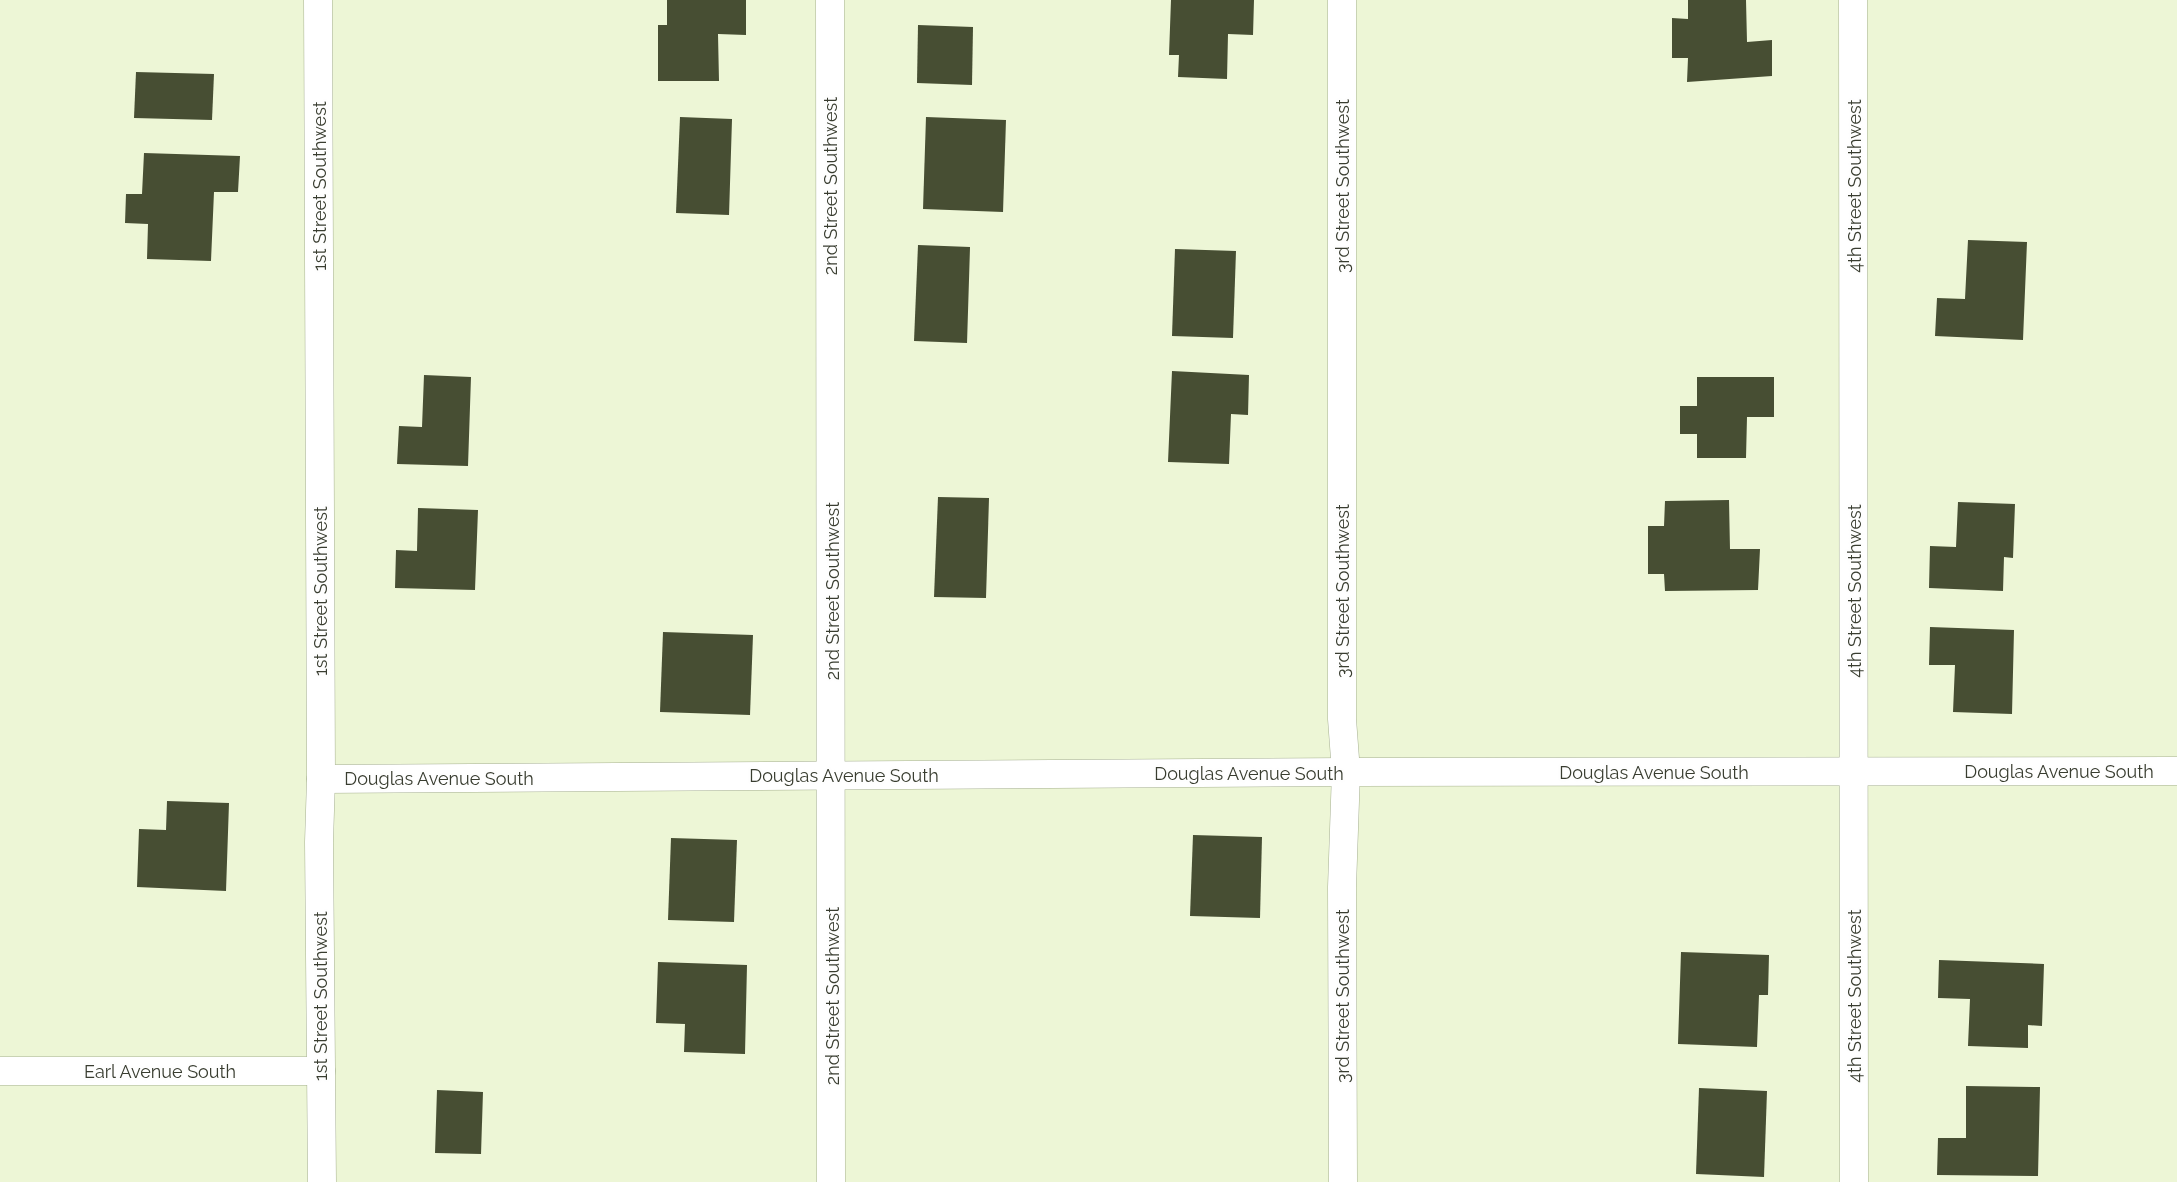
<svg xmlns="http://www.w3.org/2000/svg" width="2177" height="1182" viewBox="0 0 2177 1182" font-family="Raleway,sans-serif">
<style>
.building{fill:#474e33}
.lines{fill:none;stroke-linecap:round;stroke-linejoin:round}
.minor-casing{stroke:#a6b091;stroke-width:29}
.minor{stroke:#fff;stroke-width:28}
.labels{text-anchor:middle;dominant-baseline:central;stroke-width:5;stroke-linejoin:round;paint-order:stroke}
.street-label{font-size:18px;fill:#393d30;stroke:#fefefe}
</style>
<rect width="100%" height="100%" fill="#edf6d6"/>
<g class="building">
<polygon points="667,0 746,0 746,35 718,34 719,81 658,81 658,25 667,25"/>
<polygon points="1171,0 1254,0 1253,35 1228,34 1227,79 1178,77 1179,55 1169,55"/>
<polygon points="1688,0 1746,0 1747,42 1772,40 1772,76 1687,82 1688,58 1672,58 1672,18 1688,19"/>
<polygon points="918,25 973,27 972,85 917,83"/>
<polygon points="136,72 214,74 212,120 134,118"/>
<polygon points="680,117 732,119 729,215 676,213"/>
<polygon points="926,117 1006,120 1003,212 923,209"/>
<polygon points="144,153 240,156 238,192 214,192 211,261 147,259 148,224 125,223 126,194 142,194"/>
<polygon points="1968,240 2027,242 2023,340 1935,336 1937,298 1965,299"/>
<polygon points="918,245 970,247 967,343 914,341"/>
<polygon points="1175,249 1236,251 1233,338 1172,336"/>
<polygon points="1172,371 1249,375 1248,415 1231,414 1229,464 1168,462"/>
<polygon points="424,375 471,377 468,466 397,464 399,426 422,427"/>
<polygon points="1697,377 1774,377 1774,417 1747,417 1746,458 1697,458 1697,434 1680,434 1680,406 1697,406"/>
<polygon points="938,497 989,498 986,598 934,597"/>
<polygon points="1729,500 1730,549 1760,549 1758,590 1665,591 1664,574 1648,574 1648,526 1664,526 1665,501"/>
<polygon points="1958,502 2015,504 2013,558 2004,557 2003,591 1929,588 1930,546 1956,547"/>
<polygon points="418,508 478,510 475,590 395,588 396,550 417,551"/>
<polygon points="1930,627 2014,630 2012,714 1953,712 1955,665 1929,665"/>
<polygon points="663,632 753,635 750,715 660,712"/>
<polygon points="167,801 229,803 226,891 137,887 139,829 166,830"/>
<polygon points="1193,835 1262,837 1260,918 1190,916"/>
<polygon points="671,838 737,840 734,922 668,920"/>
<polygon points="1681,952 1769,955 1768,995 1759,995 1757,1047 1678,1044"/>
<polygon points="1939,960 2044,964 2042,1026 2028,1025 2028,1048 1968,1046 1970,999 1938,998"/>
<polygon points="658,962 747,965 745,1054 684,1052 685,1024 656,1023"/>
<polygon points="1966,1086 2040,1087 2038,1176 1937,1175 1938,1138 1966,1138"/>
<polygon points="1699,1088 1767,1091 1764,1177 1696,1174"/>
<polygon points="437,1090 483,1092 481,1154 435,1153"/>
</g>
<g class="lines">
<g class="minor-casing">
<g id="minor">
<polyline points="318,0 321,779 319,842 322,1182"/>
<polyline points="830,0 831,1182"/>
<polyline points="1342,0 1342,719 1346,772 1342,887 1343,1182"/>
<polyline points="1853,0 1854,1182"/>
<polyline points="321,779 1346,772 2177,771"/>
<polyline points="0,1071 321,1071"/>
</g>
</g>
<use href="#minor" class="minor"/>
</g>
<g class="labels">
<g class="street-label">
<text transform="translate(319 186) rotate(-90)">1st Street Southwest</text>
<text transform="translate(830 186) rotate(-90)">2nd Street Southwest</text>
<text transform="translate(1342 186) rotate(-90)">3rd Street Southwest</text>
<text transform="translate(1854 186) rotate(-90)">4th Street Southwest</text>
<text transform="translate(320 591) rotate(-90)">1st Street Southwest</text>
<text transform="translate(832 591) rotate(-90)">2nd Street Southwest</text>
<text transform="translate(1342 591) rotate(-90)">3rd Street Southwest</text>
<text transform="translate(1854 591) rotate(-90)">4th Street Southwest</text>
<text x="2059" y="771">Douglas Avenue South</text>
<text x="1654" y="772">Douglas Avenue South</text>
<text x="1249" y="773">Douglas Avenue South</text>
<text x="844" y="775">Douglas Avenue South</text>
<text x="439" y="778">Douglas Avenue South</text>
<text transform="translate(320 996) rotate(-90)">1st Street Southwest</text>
<text transform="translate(832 996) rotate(-90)">2nd Street Southwest</text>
<text transform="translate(1342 996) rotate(-90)">3rd Street Southwest</text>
<text transform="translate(1854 996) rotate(-90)">4th Street Southwest</text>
<text x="160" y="1071">Earl Avenue South</text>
</g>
</g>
</svg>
